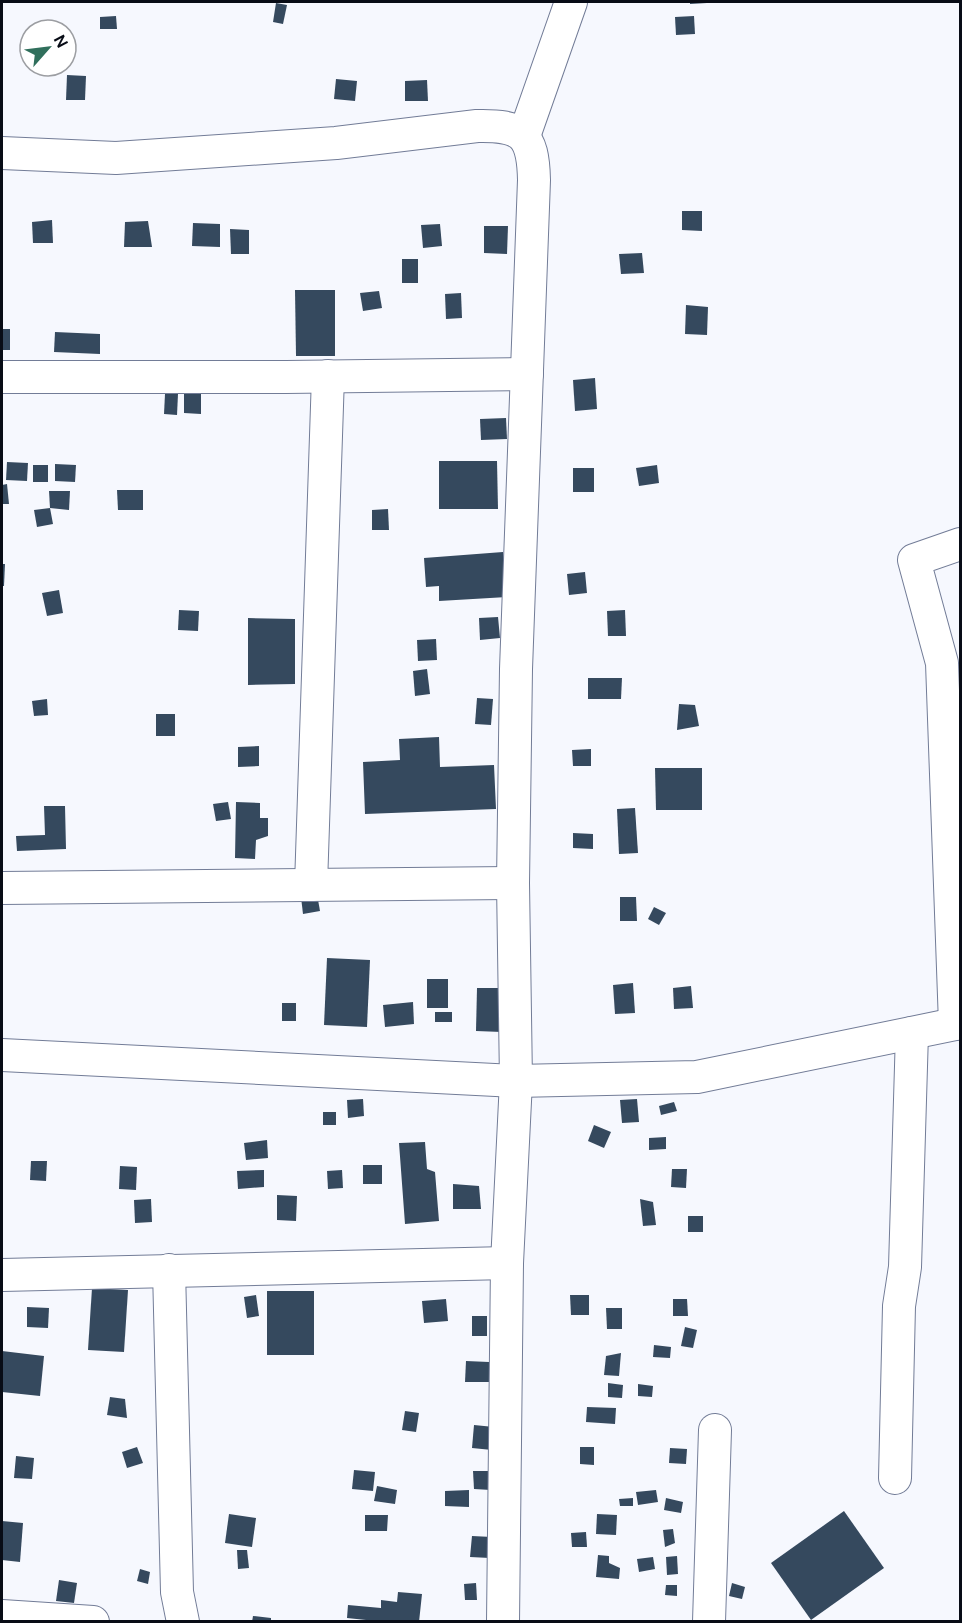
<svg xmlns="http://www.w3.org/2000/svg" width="962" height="1623" viewBox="0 0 962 1623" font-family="'DM Sans',sans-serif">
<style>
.building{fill:#35495e}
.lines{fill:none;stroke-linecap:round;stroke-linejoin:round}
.street-casing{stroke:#727c97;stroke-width:34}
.street{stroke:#fff;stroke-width:32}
</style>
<rect width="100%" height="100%" fill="#f6f8fe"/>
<g class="building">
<polygon points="690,2 707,2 707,3 690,4"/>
<polygon points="276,3 287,5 283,24 273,22"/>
<polygon points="116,16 117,29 100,29 100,17"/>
<polygon points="694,16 695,34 676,35 675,17"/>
<polygon points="67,75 86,76 85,100 66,100"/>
<polygon points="336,79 357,81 355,101 334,99"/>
<polygon points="427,80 428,101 405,101 405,81"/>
<polygon points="682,211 702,211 702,231 682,230"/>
<polygon points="52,220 53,243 33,243 32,222"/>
<polygon points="148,221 152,247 124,247 125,222"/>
<polygon points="193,223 220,224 220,247 192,246"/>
<polygon points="440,224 442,246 423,248 421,225"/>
<polygon points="484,226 508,226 507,254 484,253"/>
<polygon points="230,229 249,230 249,254 231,254"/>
<polygon points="642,253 644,273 621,274 619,254"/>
<rect x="402" y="259" width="16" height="24"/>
<polygon points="295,290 335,290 335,356 296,356"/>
<polygon points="379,291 382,308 363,311 360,293"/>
<polygon points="461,293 462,318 446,319 445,294"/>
<polygon points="686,305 708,307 707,335 685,334"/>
<rect x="2" y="329" width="8" height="21"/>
<polygon points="55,332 100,334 100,354 54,352"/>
<polygon points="595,378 597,409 575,411 573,380"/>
<polygon points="184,387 201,388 201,414 184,413"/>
<polygon points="165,394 178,394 177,415 164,414"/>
<polygon points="506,418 507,439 481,440 480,419"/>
<polygon points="439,461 497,461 498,509 439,509"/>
<polygon points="7,462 28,463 27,481 6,480"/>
<polygon points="55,464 76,465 75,482 55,481"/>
<rect x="33" y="465" width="15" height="17"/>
<polygon points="657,465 659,483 639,486 636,468"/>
<rect x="573" y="468" width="21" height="24"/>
<polygon points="7,484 9,504 2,504 2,485"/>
<polygon points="117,490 143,490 143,510 118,510"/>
<polygon points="49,491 70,491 69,510 50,508"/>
<polygon points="50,508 53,524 37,527 34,510"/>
<polygon points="388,509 389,530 372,530 372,510"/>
<polygon points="503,552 507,597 439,601 439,586 426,587 424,558"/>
<polygon points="2,564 5,564 4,586 2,586"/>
<polygon points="585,572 587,593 569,595 567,574"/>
<polygon points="59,590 63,613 47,616 42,593"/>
<polygon points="179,610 199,611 198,631 178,630"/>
<polygon points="625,610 626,636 608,636 607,611"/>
<polygon points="498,617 500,638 480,640 479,618"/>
<polygon points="248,618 295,619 295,684 248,685"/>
<polygon points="436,639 437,660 418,661 417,640"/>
<polygon points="427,669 430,694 415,696 413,671"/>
<polygon points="588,678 622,678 621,699 588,699"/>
<polygon points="477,698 493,699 491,725 475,724"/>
<polygon points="47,699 48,715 34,716 32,701"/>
<polygon points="679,704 695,705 699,726 677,730"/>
<rect x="156" y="714" width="19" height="22"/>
<polygon points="439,737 440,767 494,765 496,809 365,814 363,762 400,760 399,739"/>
<polygon points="259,746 259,766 238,767 238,747"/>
<polygon points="591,749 591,766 573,766 572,750"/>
<polygon points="655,768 702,768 702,810 656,810"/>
<polygon points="228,802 231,819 216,821 213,804"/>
<polygon points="236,802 260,803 260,818 268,818 268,836 256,840 255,859 235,858"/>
<polygon points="44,806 65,806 66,849 17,851 16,836 45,835"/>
<polygon points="635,808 638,853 619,854 617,809"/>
<polygon points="573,833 593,834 593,849 573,848"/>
<polygon points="317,894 320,911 303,914 301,897"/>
<polygon points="620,897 636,897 637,921 620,921"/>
<polygon points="654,907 666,913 659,925 648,919"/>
<polygon points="327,958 370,960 367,1027 324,1025"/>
<rect x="427" y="979" width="21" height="29"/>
<polygon points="633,983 635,1013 615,1014 613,985"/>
<polygon points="691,986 693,1008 674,1009 673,988"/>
<polygon points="477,988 503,988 502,1032 476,1031"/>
<polygon points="413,1002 414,1024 385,1027 383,1005"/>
<rect x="282" y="1003" width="14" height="18"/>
<rect x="435" y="1012" width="17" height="10"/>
<polygon points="363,1099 364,1116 348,1118 347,1100"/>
<polygon points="637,1099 639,1122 622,1123 620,1100"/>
<polygon points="674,1102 677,1111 661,1115 659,1106"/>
<rect x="323" y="1112" width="13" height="13"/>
<polygon points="594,1125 611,1132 604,1148 588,1141"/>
<polygon points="666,1137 666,1149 649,1150 649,1138"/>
<polygon points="267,1140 268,1158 246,1160 244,1143"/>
<polygon points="425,1142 427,1169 435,1172 439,1221 405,1224 399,1143"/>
<polygon points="31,1161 47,1161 46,1181 30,1180"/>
<rect x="363" y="1165" width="19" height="19"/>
<polygon points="120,1166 137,1167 136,1190 119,1189"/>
<polygon points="672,1169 687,1169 686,1188 671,1187"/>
<polygon points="264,1170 264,1187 238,1189 237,1171"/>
<polygon points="342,1170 343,1188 328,1189 327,1171"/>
<polygon points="453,1184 479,1186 481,1209 453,1209"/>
<polygon points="277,1195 297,1196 296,1221 277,1220"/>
<polygon points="151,1199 152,1222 135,1223 134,1200"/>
<polygon points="640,1199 653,1202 656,1225 643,1226"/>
<rect x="688" y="1216" width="15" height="16"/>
<polygon points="92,1288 128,1290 124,1352 88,1350"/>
<rect x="267" y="1291" width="47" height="64"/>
<polygon points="256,1295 259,1316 247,1318 244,1297"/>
<polygon points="570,1295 589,1295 589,1315 571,1315"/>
<polygon points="446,1299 448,1321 424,1323 422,1301"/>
<polygon points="673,1299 687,1299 688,1316 673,1316"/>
<polygon points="27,1307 49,1308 48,1328 27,1327"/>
<polygon points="606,1308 622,1308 622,1329 607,1329"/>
<rect x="472" y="1316" width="15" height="20"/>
<polygon points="685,1327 697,1330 693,1348 681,1346"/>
<polygon points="654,1345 671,1347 670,1358 653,1357"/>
<polygon points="2,1351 44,1356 40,1396 2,1392"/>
<polygon points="621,1353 619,1376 604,1375 606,1356"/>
<polygon points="466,1361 489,1362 489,1382 465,1382"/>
<polygon points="608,1383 623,1385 622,1398 608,1397"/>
<polygon points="638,1384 653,1386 652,1397 638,1396"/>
<polygon points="110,1397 125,1399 127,1418 107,1415"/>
<polygon points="587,1407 616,1408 615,1424 586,1422"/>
<polygon points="405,1411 419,1413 416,1432 402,1430"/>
<polygon points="474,1425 494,1427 492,1450 472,1448"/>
<polygon points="137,1447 143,1463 127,1468 122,1452"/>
<polygon points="580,1447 594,1447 594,1465 580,1464"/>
<polygon points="670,1448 687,1449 686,1464 669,1463"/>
<polygon points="16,1456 34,1458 32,1479 14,1478"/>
<polygon points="354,1470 375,1472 373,1491 352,1489"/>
<polygon points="473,1471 491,1471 491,1490 474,1489"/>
<polygon points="377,1486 397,1490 395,1504 374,1501"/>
<polygon points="469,1490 469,1507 445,1506 445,1491"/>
<polygon points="656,1490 658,1502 638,1505 636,1492"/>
<polygon points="633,1498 633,1506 620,1506 619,1499"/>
<polygon points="666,1498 683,1502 681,1513 664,1510"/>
<polygon points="844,1511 884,1568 811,1620 771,1563"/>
<polygon points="229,1514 256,1518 252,1547 225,1543"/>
<polygon points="597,1514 617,1515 616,1535 596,1534"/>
<polygon points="365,1515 388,1515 387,1531 365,1531"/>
<polygon points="2,1521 23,1523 20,1562 2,1560"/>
<polygon points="673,1529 675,1543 665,1547 663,1530"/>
<polygon points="586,1532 587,1547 572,1547 571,1533"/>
<polygon points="472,1536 492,1537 490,1558 470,1557"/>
<polygon points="237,1550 247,1550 249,1568 238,1569"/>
<polygon points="598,1555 609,1556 609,1563 620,1568 619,1579 596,1577"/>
<polygon points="677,1556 678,1574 667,1575 666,1557"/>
<polygon points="653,1557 655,1569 639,1572 637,1559"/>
<polygon points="140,1569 150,1572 148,1584 137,1581"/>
<polygon points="59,1580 77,1583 74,1603 56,1601"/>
<polygon points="476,1583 477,1600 465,1600 464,1584"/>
<polygon points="732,1583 745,1587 742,1599 729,1596"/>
<polygon points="666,1585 677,1585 677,1596 665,1595"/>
<polygon points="398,1592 422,1594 419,1622 385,1622 347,1618 348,1605 381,1608 381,1600 397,1602"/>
<polygon points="253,1616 271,1618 271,1622 252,1622"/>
</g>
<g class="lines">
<g class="street-casing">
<g id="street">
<polyline points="524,136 571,2"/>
<path d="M2,153L116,158L336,143L477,126C522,125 533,134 534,180L516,669L513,883L516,1081L507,1263L503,1622"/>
<polyline points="2,377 286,377 527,374"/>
<polyline points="311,885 328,376"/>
<polyline points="2,888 513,883"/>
<polyline points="955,1024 942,663 914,560 960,544"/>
<polyline points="2,1055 516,1081 697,1077 960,1023"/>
<polyline points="169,1270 177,1592 183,1622"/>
<polyline points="2,1275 507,1263"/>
<polyline points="895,1478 899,1306 905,1267 912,1033"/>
<polyline points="2,1616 93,1622"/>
<polyline points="709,1622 715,1430"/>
</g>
</g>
<use href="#street" class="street"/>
</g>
<rect width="962" height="1623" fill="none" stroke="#080c16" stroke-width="6"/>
<g transform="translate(48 48) rotate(62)"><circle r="28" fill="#ffffff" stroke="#9c9ea2" stroke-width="1.5"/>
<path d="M0-4.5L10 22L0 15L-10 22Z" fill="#306f5c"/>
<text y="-9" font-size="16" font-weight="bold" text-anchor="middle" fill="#080c16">N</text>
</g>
</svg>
